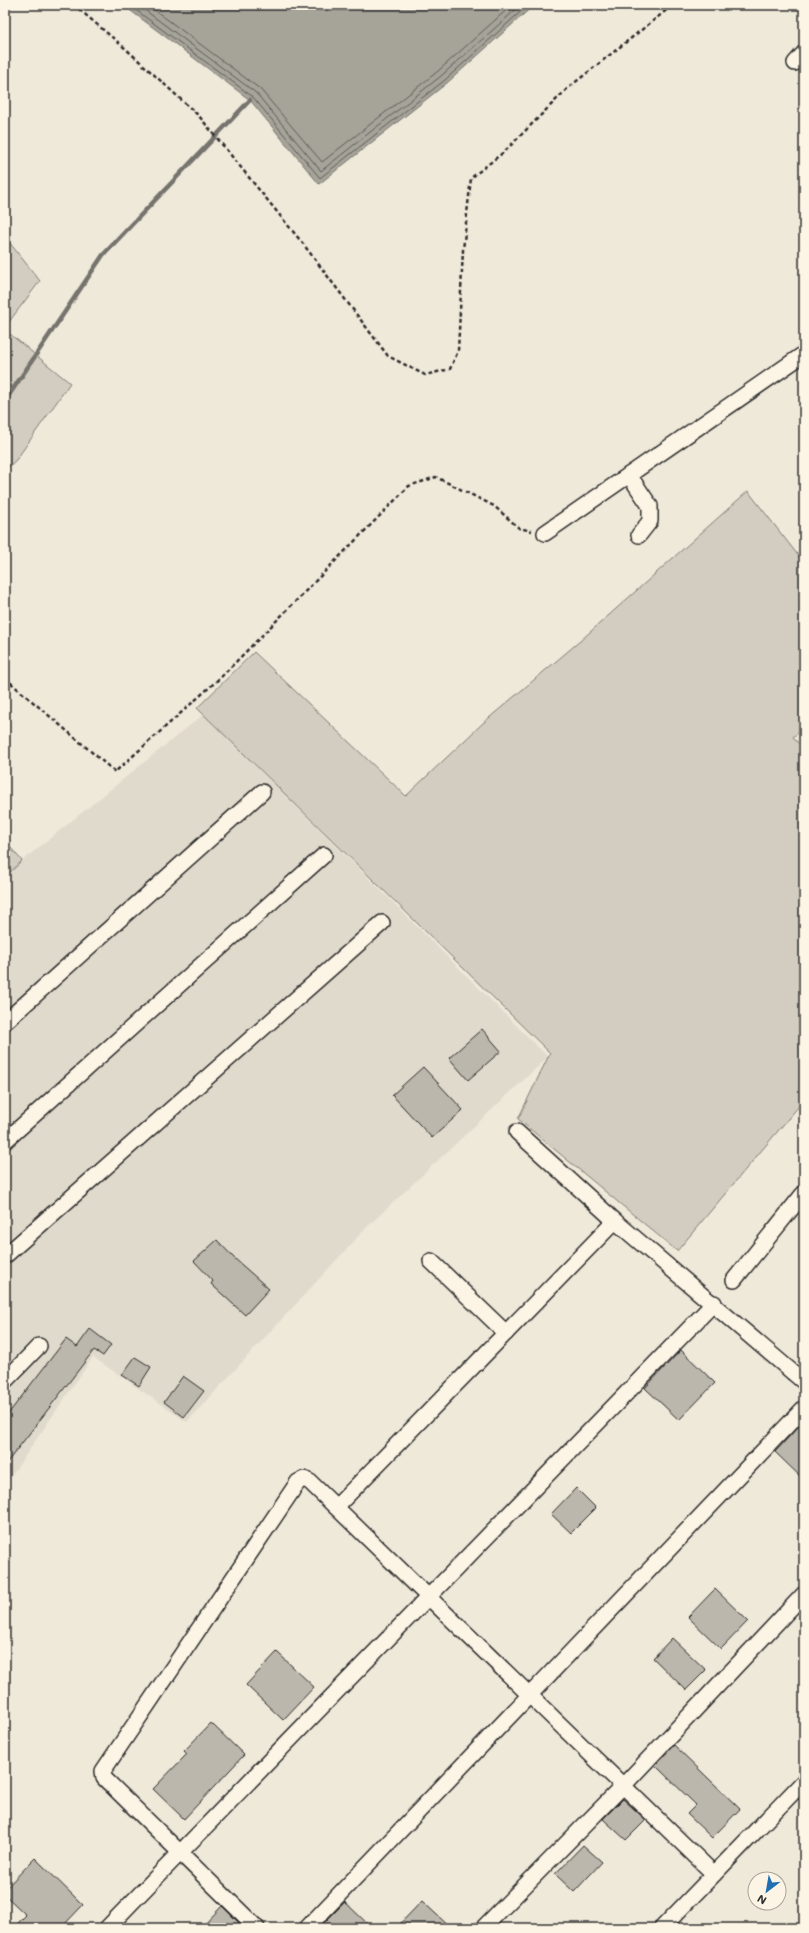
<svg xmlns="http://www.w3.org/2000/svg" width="809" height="1933" viewBox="0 0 809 1933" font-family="Mali,sans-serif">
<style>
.built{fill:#e0dacc}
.green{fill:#d2cdc0;stroke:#7e7c76}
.water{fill:#a6a399;stroke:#75736d}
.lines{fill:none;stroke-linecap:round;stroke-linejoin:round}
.shore{stroke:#5c5b57;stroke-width:1}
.stream{stroke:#75736d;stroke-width:4.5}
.building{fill:#bcb7ac;stroke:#2b2b2b}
.minor-casing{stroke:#2b2b2b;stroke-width:18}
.path{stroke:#2b2b2b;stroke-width:2.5;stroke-dasharray:4 3;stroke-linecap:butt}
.minor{stroke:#fcf5e5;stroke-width:15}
</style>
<rect width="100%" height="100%" fill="#efe9da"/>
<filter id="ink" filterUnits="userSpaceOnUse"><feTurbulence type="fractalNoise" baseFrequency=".025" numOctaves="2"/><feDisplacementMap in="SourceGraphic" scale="8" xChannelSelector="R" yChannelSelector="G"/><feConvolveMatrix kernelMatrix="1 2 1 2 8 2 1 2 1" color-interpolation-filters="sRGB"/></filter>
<g filter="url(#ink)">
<polygon class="built" points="204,714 548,1057 367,1227 187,1422 93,1357 5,1485 5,841 22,861"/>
<g class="green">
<polygon points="5,237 40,281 5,327"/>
<polygon points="5,330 70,383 16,460 5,470"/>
<polygon points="748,491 804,563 804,728 793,737 804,750 804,1100 677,1251 518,1119 550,1053 197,708 254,652 406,796 483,723 580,641"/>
<polygon points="5,841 22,861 5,877"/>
</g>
<polygon class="water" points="123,5 534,5 447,83 319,184 250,100"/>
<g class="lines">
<g class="shore">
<polyline points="129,5 253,97 320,178 445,80 528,5"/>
<polyline points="138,5 256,93 321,171 441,76 521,5"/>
<polyline points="148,5 260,89 322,162 437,72 512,5"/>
</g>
<polyline class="stream" points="5,401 103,255 250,100"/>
</g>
<g class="building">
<polygon points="482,1029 501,1051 468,1080 449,1058"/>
<polygon points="423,1067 463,1110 432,1138 392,1095"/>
<polygon points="217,1240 234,1258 269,1289 245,1315 211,1284 213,1281 194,1261"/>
<polygon points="90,1329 111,1345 103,1356 94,1350 5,1465 5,1418 66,1339 77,1347"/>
<polygon points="681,1350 715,1383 679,1420 645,1388"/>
<polygon points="135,1357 151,1367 139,1386 122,1375"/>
<polygon points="183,1376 204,1391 184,1417 164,1402"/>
<polygon points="799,1426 804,1431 804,1480 775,1452"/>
<polygon points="576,1488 596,1508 571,1533 551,1514"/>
<polygon points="715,1589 748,1621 721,1649 688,1617"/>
<polygon points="672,1638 706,1670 686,1690 653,1658"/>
<polygon points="277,1652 314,1687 283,1720 246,1685"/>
<polygon points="211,1723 244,1755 184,1819 153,1789 187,1754 184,1751"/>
<polygon points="674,1745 740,1809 712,1838 687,1814 696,1805 655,1765"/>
<polygon points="623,1799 646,1820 626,1840 603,1819"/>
<polygon points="583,1845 602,1862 574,1892 555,1874"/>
<polygon points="35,1858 83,1905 61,1928 13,1928 26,1915 5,1895 5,1889"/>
<polygon points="422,1901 451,1928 396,1928"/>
<polygon points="345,1902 372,1928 319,1928"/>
<polygon points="222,1906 244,1928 201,1928"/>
</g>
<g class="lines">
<g class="minor-casing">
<g id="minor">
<polyline points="795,63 804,53"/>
<polyline points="629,475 650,506 650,521 639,535"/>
<polyline points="545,533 804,354"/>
<polyline points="5,1022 262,792"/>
<polyline points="517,1132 615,1221 804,1382"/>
<polyline points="5,1141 324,855"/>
<polyline points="5,1256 382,923"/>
<polyline points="431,1261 506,1333"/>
<polyline points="734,1280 804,1193"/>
<polyline points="5,1381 39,1346"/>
<polyline points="336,1507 615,1221"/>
<polyline points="107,1928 714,1303"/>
<polyline points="257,1928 104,1778 103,1771 298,1482 304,1479 310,1482 714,1874"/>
<polyline points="307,1928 804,1408"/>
<polyline points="483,1928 622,1787 804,1594"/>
<polyline points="662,1928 804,1781"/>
</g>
</g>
<g class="path">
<polyline points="74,5 126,49 199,116 304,245 388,356 425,375 450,369 458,351 463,250 471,178 505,151 568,88 673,5"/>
<polyline points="5,678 115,772 221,677 409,486 436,477 494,506 519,528 532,531"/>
</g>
<use href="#minor" class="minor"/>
</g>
</g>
<rect width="809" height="1933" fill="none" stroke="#fcf5e5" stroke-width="20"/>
<rect x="10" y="10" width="789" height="1913" fill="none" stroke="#2b2b2b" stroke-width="1.5" filter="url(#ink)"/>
<g transform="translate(767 1891) rotate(211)"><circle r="19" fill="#fcf5e5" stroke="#a8a49b"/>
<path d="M0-3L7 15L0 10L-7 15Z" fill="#1f6fb2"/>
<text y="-6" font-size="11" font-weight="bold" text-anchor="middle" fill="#2b2b2b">N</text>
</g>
</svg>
